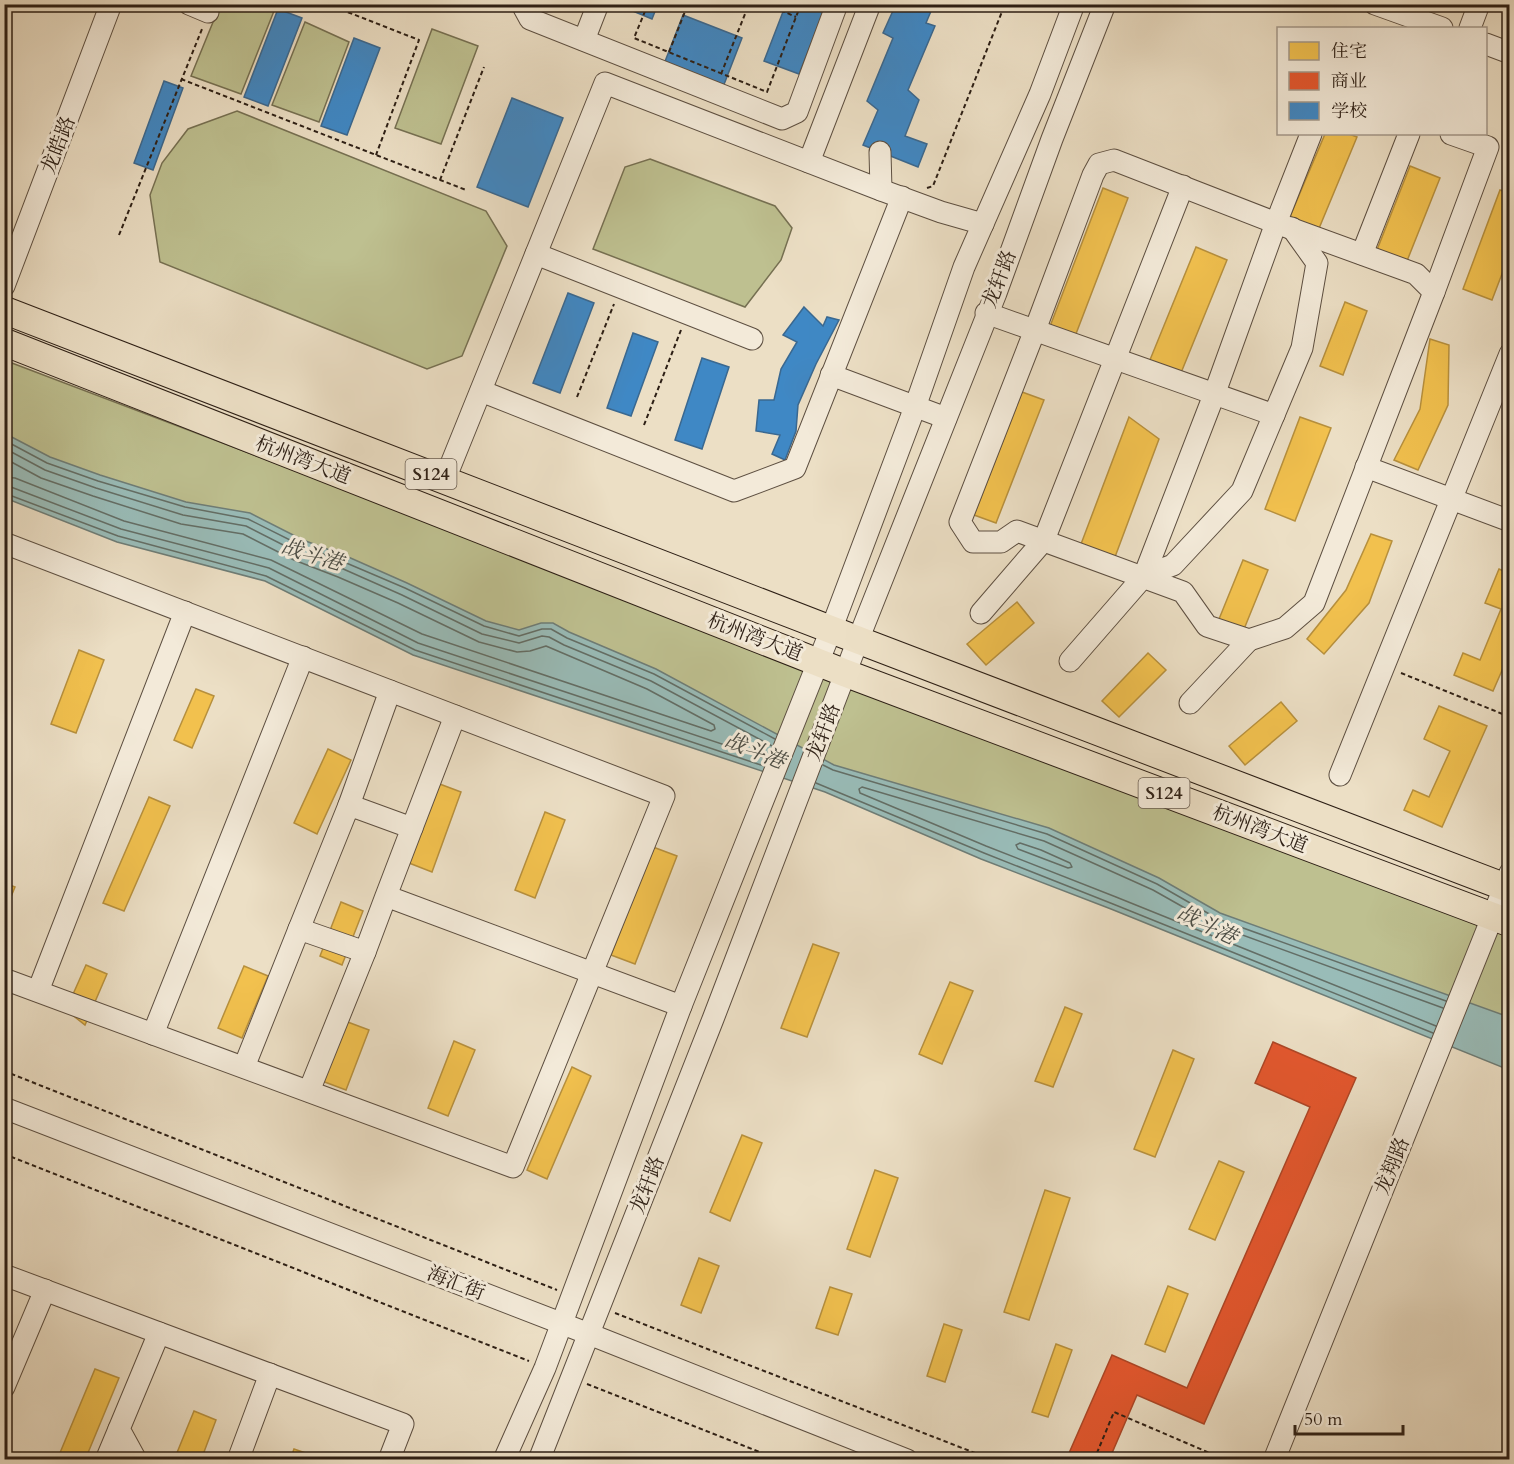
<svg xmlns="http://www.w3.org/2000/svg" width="1514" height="1464" viewBox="0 0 1514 1464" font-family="Cardo,'Noto Serif SC',serif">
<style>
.green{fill:#bec090;stroke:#767052;stroke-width:1.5}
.water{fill:#99bcb8;stroke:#6e7d77;stroke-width:1.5}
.homes{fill:#f2c14e;stroke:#b7903d;stroke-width:1.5}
.shops{fill:#e4572e;stroke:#ad4626;stroke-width:1.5}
.schools{fill:#3f88c5;stroke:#3a6890;stroke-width:1.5}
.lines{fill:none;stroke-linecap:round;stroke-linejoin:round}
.shore{stroke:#636e66;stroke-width:1.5}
.minor-casing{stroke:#5d4f41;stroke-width:23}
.major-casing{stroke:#2d1f15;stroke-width:29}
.path{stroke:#2d1f15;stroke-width:2;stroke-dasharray:4.5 3;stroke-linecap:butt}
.minor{stroke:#f3ead9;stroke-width:21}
.major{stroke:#ecdfc5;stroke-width:27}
.labels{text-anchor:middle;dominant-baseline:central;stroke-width:6;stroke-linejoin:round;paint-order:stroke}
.shield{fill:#f3ead9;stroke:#685c50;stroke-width:1.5}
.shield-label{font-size:18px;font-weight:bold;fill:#2d1f15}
.street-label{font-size:20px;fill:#2d1f15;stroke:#f3ead9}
.water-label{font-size:21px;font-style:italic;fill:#4d4e46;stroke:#f3ead9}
</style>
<rect width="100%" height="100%" fill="#ecdfc5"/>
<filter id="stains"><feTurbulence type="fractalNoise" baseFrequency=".00333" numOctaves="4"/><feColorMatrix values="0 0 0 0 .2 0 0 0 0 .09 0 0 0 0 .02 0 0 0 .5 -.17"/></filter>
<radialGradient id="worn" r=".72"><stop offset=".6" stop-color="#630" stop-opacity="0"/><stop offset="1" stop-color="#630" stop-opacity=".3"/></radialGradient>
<g class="green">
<polygon points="220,5 257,5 274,11 241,94 191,76"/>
<polygon points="305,22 349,42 319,122 272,105"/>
<polygon points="432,29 478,46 441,144 395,128"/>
<polygon points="237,111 486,211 507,246 462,356 427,369 160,262 150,195 162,163 188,129"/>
<polygon points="650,159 775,206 792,228 781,260 745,307 593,249 625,167"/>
<polygon points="4,360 1509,932 1509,1018 1217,917 831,769 516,634 183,506 46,462 5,439"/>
</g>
<polygon class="water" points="4,433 50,457 100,475 186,502 250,513 303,540 346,556 407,583 486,621 519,630 541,623 553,623 569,632 656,669 834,765 1049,828 1159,878 1220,913 1509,1017 1509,1070 1111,909 981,859 825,792 413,655 265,581 117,542 5,498"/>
<g class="homes">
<polygon points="1325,134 1349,134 1357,137 1315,238 1286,226"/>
<polygon points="1410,166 1440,178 1403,271 1373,260"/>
<polygon points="1103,188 1128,198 1074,339 1049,329"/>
<polygon points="1500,190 1510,193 1510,253 1492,300 1463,289"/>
<polygon points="1196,247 1227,260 1174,390 1143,377"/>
<polygon points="1345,302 1367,311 1343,375 1320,366"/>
<polygon points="1430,339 1449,345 1448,405 1418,470 1394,460 1420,409"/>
<polygon points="1022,392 1044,400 996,523 974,515"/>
<polygon points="1129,417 1159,439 1112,565 1078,552"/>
<polygon points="1300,417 1331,428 1295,521 1265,509"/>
<polygon points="1371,534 1392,541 1369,603 1324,654 1307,639 1346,590"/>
<polygon points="1243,560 1268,570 1242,634 1217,624"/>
<polygon points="1499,569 1510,574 1510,652 1493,691 1454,675 1463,653 1480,660 1501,609 1485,603"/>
<polygon points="1017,602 1034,623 986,665 967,644"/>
<polygon points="79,650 104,660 76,733 51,724"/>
<polygon points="1148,653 1166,670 1119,717 1102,701"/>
<polygon points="196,689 214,696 192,748 174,740"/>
<polygon points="1281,702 1297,721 1245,765 1229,746"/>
<polygon points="1439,706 1487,726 1442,827 1404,810 1413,790 1429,797 1450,751 1424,739"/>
<polygon points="328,749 351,760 317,834 294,823"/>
<polygon points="437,783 461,792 432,872 409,863"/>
<polygon points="149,797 170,806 124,911 103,903"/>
<polygon points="545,812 565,820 535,898 515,890"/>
<polygon points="653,847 677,856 635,964 611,955"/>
<polygon points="4,883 15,887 4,914"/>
<polygon points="341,902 363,911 342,965 320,956"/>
<polygon points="813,944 839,953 807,1037 781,1028"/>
<polygon points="86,965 107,974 85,1025 66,1010"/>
<polygon points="244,966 268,976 242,1038 218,1028"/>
<polygon points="950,982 973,991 942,1064 919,1054"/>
<polygon points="1065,1007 1082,1014 1053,1087 1035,1081"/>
<polygon points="345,1021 369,1030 346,1090 322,1081"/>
<polygon points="454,1041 475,1050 448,1116 428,1108"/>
<polygon points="1173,1050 1194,1059 1155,1157 1134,1149"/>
<polygon points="572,1067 591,1076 547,1179 527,1170"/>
<polygon points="742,1135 762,1143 730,1221 710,1212"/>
<polygon points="1219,1161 1244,1172 1215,1240 1189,1229"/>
<polygon points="875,1170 898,1178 870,1257 847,1249"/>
<polygon points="1045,1190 1070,1198 1029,1320 1004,1312"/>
<polygon points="699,1258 719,1266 701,1313 681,1305"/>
<polygon points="1168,1286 1188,1294 1165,1352 1145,1344"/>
<polygon points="830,1287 852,1294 838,1335 816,1328"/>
<polygon points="944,1324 962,1330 945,1382 927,1376"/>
<polygon points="1056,1344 1072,1350 1048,1417 1032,1412"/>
<polygon points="95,1369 119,1378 85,1460 57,1460"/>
<polygon points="194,1411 216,1420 201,1460 174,1460"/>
<polygon points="294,1449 320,1458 320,1460 290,1460"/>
</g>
<polygon class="shops" points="1273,1042 1356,1078 1204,1424 1137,1395 1109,1460 1066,1460 1112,1355 1187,1388 1310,1107 1255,1083"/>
<g class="schools">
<polygon points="616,4 658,4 652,19"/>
<polygon points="786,4 827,4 799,74 764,61"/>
<polygon points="896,4 934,4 926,23 935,26 908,90 919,100 905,136 927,144 918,167 863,145 878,110 867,101 893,38 883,33"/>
<polygon points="278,9 302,18 268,106 244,97"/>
<polygon points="683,15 742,38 723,87 664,64"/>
<polygon points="354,38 380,48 347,135 321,126"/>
<polygon points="164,81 183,88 153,170 134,163"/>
<polygon points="512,98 563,118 528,207 477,187"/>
<polygon points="568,293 594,303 560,393 533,383"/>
<polygon points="804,307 823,326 827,317 839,320 816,364 798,405 796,431 785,460 772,454 780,435 756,431 759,400 774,400 781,369 797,342 783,335"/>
<polygon points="633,333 658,342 631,416 607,408"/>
<polygon points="702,358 729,367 702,449 675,440"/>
</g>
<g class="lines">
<g class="shore">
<polyline points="4,440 47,463 98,481 185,507 248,519 300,545 344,562 405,588 484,626 519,636 542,629 551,629 567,638 654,674 775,739"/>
<polyline points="4,448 45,470 96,488 183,515 246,526 297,552 341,568 402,595 482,634 519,643 542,636 549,637 564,645 651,681 772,746"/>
<polyline points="4,458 41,478 93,496 181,524 243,534 294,560 338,577 398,603 479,642 517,652 530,651 546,646 647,689 714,725 715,729 711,731 422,634 271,560 124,521 15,478 4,477"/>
<polyline points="4,486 11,487 121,529 269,568 418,643 767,759"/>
<polyline points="4,493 118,536 266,576 415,650 764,766"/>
<polyline points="823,765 833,770 1047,834 1157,884 1218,919 1446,1001"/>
<polyline points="816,783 984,853 1113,904 1433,1033"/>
<polygon points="1020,843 1041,850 1070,863 1072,867 1068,868 1018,849 1016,845"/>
<polyline points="1436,1026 1116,897 986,846 860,793 859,789 862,787 1044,841 1153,890 1215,925 1443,1008"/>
</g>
<g class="minor-casing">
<g id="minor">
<polyline points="189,4 208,12"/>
<polyline points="525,4 524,8 530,19 782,119 797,112 837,4"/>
<polyline points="1375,4 1442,28"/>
<polyline points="1470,28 1479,4"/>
<polyline points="584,40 598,4"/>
<polyline points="1486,44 1510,53"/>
<polyline points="880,152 881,190"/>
<polygon points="1114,160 1276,223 1416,274 1434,292 1314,603 1285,628 1249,640 1207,626 1183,592 1017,531 1001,542 973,542 960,522 1035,330 1093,175 1099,164"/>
<polyline points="809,162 870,4"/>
<polyline points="536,254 752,339"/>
<polyline points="1362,254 1409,134"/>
<polyline points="4,286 111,4"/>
<polyline points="1434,292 1488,147 1451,134"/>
<polyline points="986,313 1274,415"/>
<polyline points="831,375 946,418"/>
<polyline points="481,391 734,491 795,468 902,197"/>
<polyline points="1366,467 1510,521"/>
<polyline points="445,479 605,83 881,190 941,212 983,224"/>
<polyline points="4,543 664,796 513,1167 4,979"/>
<polyline points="1144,576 1173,565 1242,491 1302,348 1317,263 1292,228"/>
<polyline points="981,613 1044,540 1183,186"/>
<polyline points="1070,661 1144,576 1214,395 1276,223 1311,134"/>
<polyline points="1190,703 1249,640"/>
<polyline points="1340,775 1510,354"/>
<polyline points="349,805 390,691"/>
<polyline points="412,828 455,716"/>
<polyline points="386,896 365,952 299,929 349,805 412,828 386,896 681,1006"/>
<polyline points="38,991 185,612"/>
<polyline points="153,1034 303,657"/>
<polyline points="244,1067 299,929"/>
<polyline points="309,1091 365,952"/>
<polyline points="4,1108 589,1334 907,1460"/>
<polyline points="4,1275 403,1424 389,1460"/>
<polyline points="4,1387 45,1290"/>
<polyline points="106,1460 119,1429"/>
<polyline points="136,1460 119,1429 159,1333"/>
<polyline points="238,1460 270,1374"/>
<polyline points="504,1460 545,1368 681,1006 831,630 915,407 964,267 1040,94 1074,4"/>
<polyline points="539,1460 713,1019 858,640 996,293 1052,139 1105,4"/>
<polyline points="1274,1460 1510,873"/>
</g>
</g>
<g class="major-casing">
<g id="major">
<polyline points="4,310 858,640 1510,889"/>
<polyline points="4,342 845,673 1510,923"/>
</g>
</g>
<g class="path">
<polyline points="327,4 419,40 376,155"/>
<polyline points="648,4 634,38 767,92 801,4"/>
<polyline points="767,4 796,17"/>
<polyline points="669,52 688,4"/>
<polyline points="721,74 749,4"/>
<polyline points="181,79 466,190"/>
<polyline points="440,180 484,67"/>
<polyline points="927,188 933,186 1005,4"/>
<polyline points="119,235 202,29"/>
<polyline points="577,397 614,304"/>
<polyline points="644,425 681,330"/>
<polyline points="1401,673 1510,717"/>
<polyline points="4,1071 557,1290"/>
<polyline points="4,1154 529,1361"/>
<polyline points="615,1313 993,1460"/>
<polyline points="587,1384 780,1460"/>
<polyline points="1094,1460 1114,1412 1226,1460"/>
</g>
<use href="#minor" class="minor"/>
<use href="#major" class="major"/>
</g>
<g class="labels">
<g class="shield">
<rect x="405.5" y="459" width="51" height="30" rx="4.5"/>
<rect x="1138.5" y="778" width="51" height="30" rx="4.5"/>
</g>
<g class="shield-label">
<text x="431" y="474">S124</text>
<text x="1164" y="793">S124</text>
</g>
<g class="street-label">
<text transform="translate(58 145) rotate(-69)">龙皓路</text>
<text transform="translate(999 279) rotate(-69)">龙轩路</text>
<text transform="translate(303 460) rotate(21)">杭州湾大道</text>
<text transform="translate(755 637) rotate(21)">杭州湾大道</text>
<text transform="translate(823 732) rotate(-69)">龙轩路</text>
<text transform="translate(1260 829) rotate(21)">杭州湾大道</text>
<text transform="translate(1392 1166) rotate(-68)">龙翔路</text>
<text transform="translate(647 1185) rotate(-69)">龙轩路</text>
<text transform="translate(456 1283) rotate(21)">海汇街</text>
</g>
<g class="water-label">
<text transform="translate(312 555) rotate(17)">战斗港</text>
<text transform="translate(755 751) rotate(22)">战斗港</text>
<text transform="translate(1207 925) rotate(26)">战斗港</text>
</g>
</g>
<rect width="1514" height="1464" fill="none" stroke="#ecdfc5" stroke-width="24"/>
<rect x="6" y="6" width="1502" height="1452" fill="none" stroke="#2d1f15" stroke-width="3"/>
<rect x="12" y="12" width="1490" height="1440" fill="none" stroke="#2d1f15" stroke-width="1.5"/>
<rect x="1277" y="27" width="210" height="108" fill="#f3ead9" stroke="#a4998b" stroke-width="1.5"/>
<rect x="1289" y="42" width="30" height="18" fill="#f2c14e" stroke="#a4998b" stroke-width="1.5"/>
<text x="1331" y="57" font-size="18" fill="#2d1f15">住宅</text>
<rect x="1289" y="72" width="30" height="18" fill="#e4572e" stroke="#a4998b" stroke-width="1.5"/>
<text x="1331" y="87" font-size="18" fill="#2d1f15">商业</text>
<rect x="1289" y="102" width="30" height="18" fill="#3f88c5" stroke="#a4998b" stroke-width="1.5"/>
<text x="1331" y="117" font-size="18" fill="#2d1f15">学校</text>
<path d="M1295 1425v9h108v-9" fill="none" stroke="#2d1f15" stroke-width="3"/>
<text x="1304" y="1425" font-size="18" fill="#2d1f15" stroke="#f3ead9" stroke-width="4.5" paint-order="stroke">50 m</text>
<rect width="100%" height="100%" filter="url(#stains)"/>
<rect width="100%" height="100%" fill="url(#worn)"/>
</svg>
